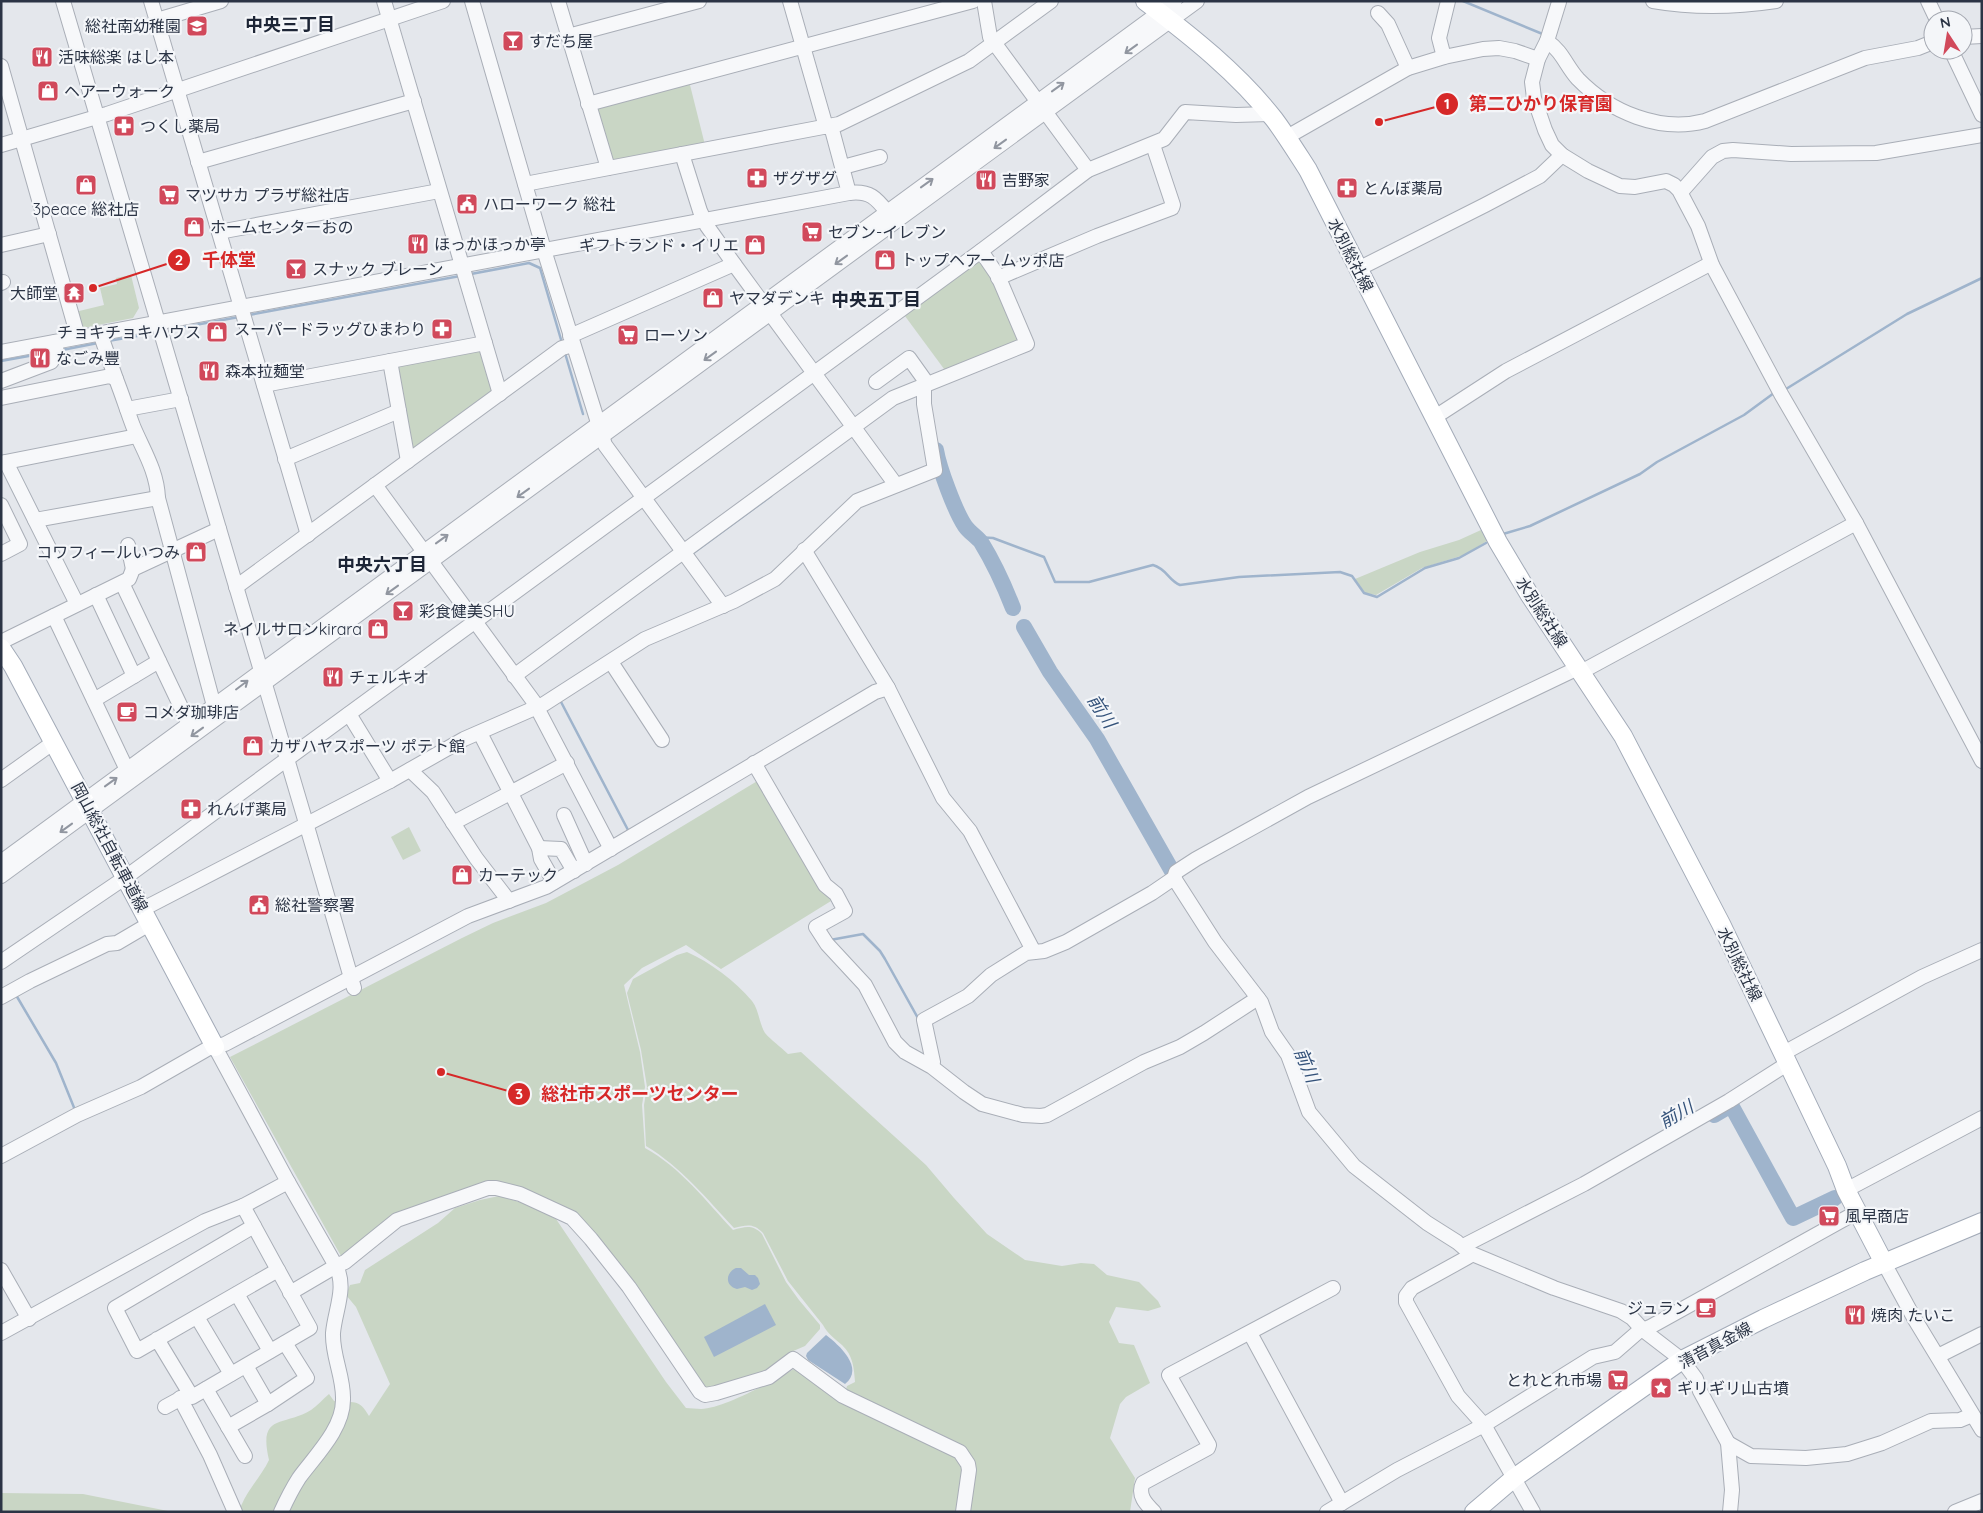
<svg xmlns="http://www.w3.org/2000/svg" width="1983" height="1513" viewBox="0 0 1983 1513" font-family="Quicksand,'Noto Sans JP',sans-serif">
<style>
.green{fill:#c9d6c5}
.water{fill:#9fb4cc}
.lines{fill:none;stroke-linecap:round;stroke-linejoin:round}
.stream{stroke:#9fb4cc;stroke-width:2.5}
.river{stroke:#9fb4cc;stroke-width:16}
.minor-casing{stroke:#a9aeb7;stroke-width:16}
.major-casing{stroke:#a3abb8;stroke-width:20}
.minor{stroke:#f7f8fa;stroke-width:14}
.major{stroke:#fff;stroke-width:18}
.oneway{stroke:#9196a0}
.labels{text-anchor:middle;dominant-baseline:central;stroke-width:4.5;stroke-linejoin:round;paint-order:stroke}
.poi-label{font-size:16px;fill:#2b3445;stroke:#f4f6f9;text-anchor:start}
.street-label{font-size:16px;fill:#2b3445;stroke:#f4f6f9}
.neighbourhood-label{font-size:18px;font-weight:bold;fill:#1d2536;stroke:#f4f6f9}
.water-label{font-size:18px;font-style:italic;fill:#34527a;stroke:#f4f6f9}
.leader{fill:none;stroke:#d62828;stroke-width:2}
.callout-dot{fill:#d62828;stroke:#f4f6f9;stroke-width:2}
.mark-label{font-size:15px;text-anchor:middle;font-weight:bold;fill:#fff}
.callout-label{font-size:18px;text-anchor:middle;font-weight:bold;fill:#d62828;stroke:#f4f6f9;stroke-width:4.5;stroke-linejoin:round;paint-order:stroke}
</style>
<rect width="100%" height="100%" fill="#e4e7ec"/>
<g class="green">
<polygon points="689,81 705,145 616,163 608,158 596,106"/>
<polygon points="977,257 982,259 1023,339 947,373 902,312"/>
<polygon points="131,275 139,308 133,318 83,328 78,325 75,312 104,305 100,288 117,284 116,278"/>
<polygon points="479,348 495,389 412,453 396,364"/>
<polygon points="1481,530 1487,541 1464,555 1422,568 1376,595 1365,593 1355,579 1420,552 1459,540"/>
<path d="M759,780L831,901L721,969L686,945L642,968L624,985L640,1052L645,1087L642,1105L645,1148C680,1167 706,1201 733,1230C745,1227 752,1224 762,1234L786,1282L799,1300L820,1325V1329L805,1346L791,1352L771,1369L738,1382L708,1388L703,1386L588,1226L498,1183L376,1230L341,1256L230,1057L462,938L493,923L546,903L618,865Z"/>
<polygon points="409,827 421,851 403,860 391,837"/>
<path d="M687,952C710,962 735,981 752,1001C759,1010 759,1023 765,1033C771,1040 781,1047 788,1054L801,1052L926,1165L954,1198L987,1234L1025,1260L1062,1266L1081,1263L1094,1264L1107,1275L1139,1282L1158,1301L1161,1307L1148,1311L1116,1307L1109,1322L1119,1343L1134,1345L1150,1383L1126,1397L1120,1404L1110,1438L1135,1478L1130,1512H225L240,1509C246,1491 261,1477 269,1460C258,1413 283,1427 311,1410C317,1406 323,1399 329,1394L334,1401C354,1404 358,1397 369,1416L390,1384L356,1307L346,1295L350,1285L360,1283L365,1270L438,1223L455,1208L480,1200L499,1196L526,1204L556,1219L666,1382L686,1408C691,1408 696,1409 701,1409C725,1408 772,1381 794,1369L805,1374L842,1402L847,1386L855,1382C854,1368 853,1355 842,1345C834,1338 828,1334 823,1325L788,1281L763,1233C753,1223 747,1225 734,1228C707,1199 681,1167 646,1146L644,1105L647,1087L641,1050L627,993L633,979L677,955Z"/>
<polygon points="1,1493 83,1494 173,1512 1,1512"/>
</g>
<g class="water">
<path d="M736,1268H741L749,1275H755L758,1278L760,1284L757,1288L752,1290L745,1287L737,1289C725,1286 725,1273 736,1268Z"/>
<polygon points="765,1304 776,1325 714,1357 704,1337"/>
<path d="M826,1335C839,1345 865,1368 845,1384L808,1360L806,1356L807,1353Z"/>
</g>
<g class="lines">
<g class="stream">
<polyline points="1463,1 1545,35"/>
<polyline points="471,274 529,263 540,268 562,343"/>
<polyline points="249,315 460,276"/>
<polyline points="184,327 239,317"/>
<polyline points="108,341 137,336"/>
<polyline points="62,350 98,343"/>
<polyline points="565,353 583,414"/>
<polyline points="1,361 51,352"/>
<polyline points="1786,389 1907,314 1982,278"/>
<polyline points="1503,534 1530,526 1640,474 1657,462 1744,415 1774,393"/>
<path d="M976,537L993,538L1044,557L1055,582H1089L1153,565C1167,569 1168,580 1180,585L1239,577L1340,572L1352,576L1364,593L1377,597L1425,568L1459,558L1486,543"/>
<polyline points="692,554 771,496"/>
<polyline points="560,700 628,830"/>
<polyline points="830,940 863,934 880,951 885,959 919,1020"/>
<polyline points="16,995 56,1063 75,1110"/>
</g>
<g class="river">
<path d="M936,450C939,468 955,511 965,526C969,532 976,536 981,542C994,563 1004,585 1013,608"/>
<polyline points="1024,627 1050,672 1097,739 1172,871"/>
<polyline points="1714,1115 1731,1105 1793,1218 1835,1198"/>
</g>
<g class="minor-casing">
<g id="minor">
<polyline points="63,1 306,823 354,988"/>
<polyline points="151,1 308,535"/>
<polyline points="384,1 500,394"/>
<polyline points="472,1 544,250 605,445 723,606"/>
<polyline points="558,1 608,168"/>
<polyline points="790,1 826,127"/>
<path d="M1653,1C1693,8 1736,7 1776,1"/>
<polyline points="1928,1 1937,20"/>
<polyline points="1559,2 1547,41 1538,59 1532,82 1534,98 1545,130 1552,145 1562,155 1588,171 1620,186 1635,187 1666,181 1674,185 1679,190 1698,226 1712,265 1781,394 1856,523 1982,761"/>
<polyline points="1378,13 1388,24 1408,68"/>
<polyline points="157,20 221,1"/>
<polyline points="568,36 699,1"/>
<polyline points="1963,37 1982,36"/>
<path d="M1547,41C1563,52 1566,66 1578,79C1610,112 1660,133 1705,121L1865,58L1918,48L1933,42"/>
<polyline points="1951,50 1982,115"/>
<polyline points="1444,57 1439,38 1448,1"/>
<polyline points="1,66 78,337"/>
<polyline points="588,104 973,1"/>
<polyline points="831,126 849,193"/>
<polyline points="1287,137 1408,68 1444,57 1483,49 1499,48 1515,51 1538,59"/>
<polyline points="1,145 107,114 443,1"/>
<polyline points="682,154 700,211 707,226 734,264 896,485"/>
<polyline points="198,162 414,101"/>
<polyline points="843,167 880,157"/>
<polyline points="1088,170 1164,139 1185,112 1236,115 1269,114"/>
<polyline points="525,184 839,124 969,61 1051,1"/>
<polyline points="1681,192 1712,157 1723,151 1733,150 1791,154 1876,153 1982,135"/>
<polyline points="219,232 439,191"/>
<polyline points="1,245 49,234"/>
<polyline points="1358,269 1485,205 1540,176 1562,155"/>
<polyline points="998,278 1097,236 1172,208 1173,205 1153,145"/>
<polyline points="1,283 3,282"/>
<polyline points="100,333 116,379"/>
<polyline points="570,336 734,264"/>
<path d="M1,352L849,193C873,190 878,201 892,218"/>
<polyline points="390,361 408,461"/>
<polyline points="1,381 51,362 57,353 55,342"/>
<polyline points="264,385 485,343"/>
<path d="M1,398L110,376L116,379C122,394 127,410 133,426C143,450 157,471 158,498L214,706"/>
<polyline points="127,409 181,399"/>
<polyline points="1435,417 1506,371 1706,266 1712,265"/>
<polyline points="285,459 399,411"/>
<polyline points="6,462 77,604"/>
<polyline points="1,463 137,436"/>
<polyline points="375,485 534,702 611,849"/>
<polyline points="1,505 20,544 1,554"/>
<polyline points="35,520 158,498"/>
<polyline points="128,545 133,569"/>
<polyline points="804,550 888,688 943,798 970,831 1034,952"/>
<polyline points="122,583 189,724"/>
<polyline points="236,587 562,348 573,345"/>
<polyline points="96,595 134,676"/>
<polyline points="54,616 127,770"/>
<polyline points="1,642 129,579 133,569 219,529"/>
<polyline points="611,662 662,740"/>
<polyline points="1581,672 1856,523"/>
<polyline points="514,676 893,398 1027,344 998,276 981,251"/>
<polyline points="94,700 159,661"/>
<polyline points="349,714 390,781"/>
<polyline points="480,733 539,848 541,859 554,882"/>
<polyline points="754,763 825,885 836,894 845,911 816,927 827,944 865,985 895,1042 905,1052 932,1067 964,1092 982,1104 1023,1115 1041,1116 1047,1115 1144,1062 1180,1047 1204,1033 1258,998"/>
<polyline points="410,770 433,792 476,858 509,901"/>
<polyline points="1,780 54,742"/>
<polyline points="564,815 586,864"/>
<polyline points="453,823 567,763"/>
<polyline points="539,848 561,849 574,871"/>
<polyline points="1,862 1175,1"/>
<polyline points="1,876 1197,1"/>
<polyline points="1174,878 1215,942 1261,1002 1272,1032 1288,1055 1309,1112 1354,1166 1427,1223 1457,1242 1470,1253 1554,1288 1621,1311 1632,1318 1643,1330 1682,1360 1696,1379 1700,1391 1728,1443 1732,1490 1730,1512"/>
<polyline points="143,909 390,781 464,739 544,704 645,639 734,601 775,579 857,501 935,470 924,404 924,379 909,358 876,382"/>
<polyline points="1,962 126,877 981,251 1088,170 990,37 984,1"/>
<polyline points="1,997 30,981 107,944 117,943 151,923"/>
<polyline points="215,1047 288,1182 336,1266 290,1293"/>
<polyline points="1782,1054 1922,977 1982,950"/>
<polyline points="933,1062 924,1020 968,996 991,975 1026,953 1044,951 1066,942 1152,893 1174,878 1176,872 1196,859 1308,797 1578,668"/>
<polyline points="1,1156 77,1115 141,1087 209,1048 225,1044 468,916 546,887 875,692 888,688"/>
<polyline points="1846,1190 1982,1118"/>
<polyline points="243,1206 278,1270"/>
<polyline points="1463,1246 1584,1184 1729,1101 1787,1064"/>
<polyline points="1470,1253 1468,1257 1412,1288 1406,1296 1406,1302 1458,1396 1484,1425 1533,1512"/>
<polyline points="1884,1263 1914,1318 1982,1430"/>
<polyline points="1,1270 29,1319"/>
<polyline points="237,1294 270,1351"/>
<polyline points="197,1317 231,1374"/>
<polyline points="1,1333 205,1221 243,1206 288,1182"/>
<polyline points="1250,1333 1342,1503"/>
<polyline points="157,1339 192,1397 310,1328 278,1270 137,1351 115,1308 254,1226"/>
<polyline points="1938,1356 1982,1334"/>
<polyline points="206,1389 245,1456"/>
<polyline points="180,1398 210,1455 235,1512"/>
<polyline points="268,1404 307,1378 285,1343"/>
<polyline points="165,1407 187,1395"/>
<polyline points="228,1427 268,1404 246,1366"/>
<polyline points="1728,1443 1751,1456 1806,1458 1847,1454 1882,1443 1931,1421 1960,1420 1972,1415"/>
<path d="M281,1512C286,1501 292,1489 299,1478C315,1456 343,1429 343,1400C344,1377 332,1356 333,1333C335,1310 347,1288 336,1266L345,1262L397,1220L488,1188H496L520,1194L572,1218L591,1239L629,1287L700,1392L705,1395L716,1393L769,1377L793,1359L843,1396L960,1452L968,1464L969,1470L963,1512"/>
<path d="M1154,1512C1146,1504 1137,1495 1143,1483L1208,1448L1209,1445L1169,1375L1333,1288"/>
<polyline points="1327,1512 1397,1470 1484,1425 1593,1357 1615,1352 1638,1332 1650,1327 1857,1212"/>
<polyline points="1955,1512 1982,1501"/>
</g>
</g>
<g class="major-casing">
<g id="major">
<path d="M1145,1C1191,36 1238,73 1274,119C1286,135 1297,153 1308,170L1498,542L1529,594L1623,736L1721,924L1837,1166L1846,1190L1884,1263"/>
<polyline points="1,648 13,666 215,1047"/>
<polyline points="1474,1512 1514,1478 1682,1360 1763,1319 1865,1271 1982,1222"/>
</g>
</g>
<use href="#minor" class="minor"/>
<use href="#major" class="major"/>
</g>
<defs><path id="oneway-shaft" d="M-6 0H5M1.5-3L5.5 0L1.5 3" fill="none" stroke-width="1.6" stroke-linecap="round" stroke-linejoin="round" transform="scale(1.25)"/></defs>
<g class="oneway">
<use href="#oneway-shaft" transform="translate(1131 49) rotate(144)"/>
<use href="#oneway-shaft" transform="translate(1058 87) rotate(-36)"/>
<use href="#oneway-shaft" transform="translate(1000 144) rotate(144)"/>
<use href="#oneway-shaft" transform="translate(927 183) rotate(-36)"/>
<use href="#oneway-shaft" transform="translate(841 260) rotate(144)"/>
<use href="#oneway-shaft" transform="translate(710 356) rotate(144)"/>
<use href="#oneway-shaft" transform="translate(523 493) rotate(144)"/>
<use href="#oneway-shaft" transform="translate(442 539) rotate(-36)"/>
<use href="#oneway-shaft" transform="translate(392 590) rotate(144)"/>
<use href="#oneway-shaft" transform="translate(242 685) rotate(-37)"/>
<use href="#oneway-shaft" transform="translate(197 732) rotate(144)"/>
<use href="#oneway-shaft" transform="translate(111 782) rotate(-36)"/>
<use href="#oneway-shaft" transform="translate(66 828) rotate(144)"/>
</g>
<defs>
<g id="school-square" transform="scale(1.125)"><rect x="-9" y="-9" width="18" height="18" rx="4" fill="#d1495b" stroke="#f4f6f9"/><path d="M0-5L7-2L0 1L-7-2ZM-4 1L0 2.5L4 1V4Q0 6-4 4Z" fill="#fff"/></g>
<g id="bar-square" transform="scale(1.125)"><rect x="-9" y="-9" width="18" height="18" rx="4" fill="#d1495b" stroke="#f4f6f9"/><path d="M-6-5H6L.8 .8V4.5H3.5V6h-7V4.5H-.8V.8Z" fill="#fff"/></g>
<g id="restaurant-square" transform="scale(1.125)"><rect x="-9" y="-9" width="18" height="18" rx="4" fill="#d1495b" stroke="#f4f6f9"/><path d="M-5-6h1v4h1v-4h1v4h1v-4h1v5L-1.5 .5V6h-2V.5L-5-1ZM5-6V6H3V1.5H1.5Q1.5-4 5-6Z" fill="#fff"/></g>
<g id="shop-square" transform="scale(1.125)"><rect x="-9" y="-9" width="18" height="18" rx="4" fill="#d1495b" stroke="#f4f6f9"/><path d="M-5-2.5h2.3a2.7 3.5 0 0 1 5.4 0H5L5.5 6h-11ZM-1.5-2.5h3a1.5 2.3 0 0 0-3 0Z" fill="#fff"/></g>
<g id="pharmacy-square" transform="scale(1.125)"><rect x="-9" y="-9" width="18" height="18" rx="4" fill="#d1495b" stroke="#f4f6f9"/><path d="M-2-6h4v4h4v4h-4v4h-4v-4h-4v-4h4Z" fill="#fff"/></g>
<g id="supermarket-square" transform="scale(1.125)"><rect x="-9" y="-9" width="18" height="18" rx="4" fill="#d1495b" stroke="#f4f6f9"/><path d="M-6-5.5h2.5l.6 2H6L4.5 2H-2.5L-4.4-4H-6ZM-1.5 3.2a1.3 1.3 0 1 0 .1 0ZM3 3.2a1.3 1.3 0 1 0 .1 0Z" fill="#fff"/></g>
<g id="civic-square" transform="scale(1.125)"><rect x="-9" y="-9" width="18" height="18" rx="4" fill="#d1495b" stroke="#f4f6f9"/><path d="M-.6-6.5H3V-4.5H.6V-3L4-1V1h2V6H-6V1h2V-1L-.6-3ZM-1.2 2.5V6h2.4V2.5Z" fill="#fff"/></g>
<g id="temple-square" transform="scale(1.125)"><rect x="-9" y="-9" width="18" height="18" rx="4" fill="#d1495b" stroke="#f4f6f9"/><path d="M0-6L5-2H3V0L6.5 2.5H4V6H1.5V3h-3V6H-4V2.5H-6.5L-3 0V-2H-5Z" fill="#fff"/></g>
<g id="cafe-square" transform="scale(1.125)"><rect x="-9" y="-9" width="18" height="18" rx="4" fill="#d1495b" stroke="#f4f6f9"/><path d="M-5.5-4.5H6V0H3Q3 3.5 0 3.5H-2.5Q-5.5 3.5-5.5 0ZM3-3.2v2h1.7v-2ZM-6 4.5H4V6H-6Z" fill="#fff"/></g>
<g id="sight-square" transform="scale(1.125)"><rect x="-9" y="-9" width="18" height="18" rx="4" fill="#d1495b" stroke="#f4f6f9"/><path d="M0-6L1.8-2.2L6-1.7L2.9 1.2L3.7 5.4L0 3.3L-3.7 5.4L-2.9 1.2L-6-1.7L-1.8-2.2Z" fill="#fff"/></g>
</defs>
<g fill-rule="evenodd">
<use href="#school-square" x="197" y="26"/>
<use href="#bar-square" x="513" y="41"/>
<use href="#restaurant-square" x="42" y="57"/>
<use href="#shop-square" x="48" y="91"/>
<use href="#pharmacy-square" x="124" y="126"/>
<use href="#pharmacy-square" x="757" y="178"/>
<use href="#restaurant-square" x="986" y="180"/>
<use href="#shop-square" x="86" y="185"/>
<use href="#pharmacy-square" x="1347" y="188"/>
<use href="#supermarket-square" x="169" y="195"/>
<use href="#civic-square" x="467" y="204"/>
<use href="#shop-square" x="194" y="227"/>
<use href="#supermarket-square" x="812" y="232"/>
<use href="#restaurant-square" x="418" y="244"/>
<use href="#shop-square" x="755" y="245"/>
<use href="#shop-square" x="885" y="260"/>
<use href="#bar-square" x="296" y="269"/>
<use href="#temple-square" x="74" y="293"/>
<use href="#shop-square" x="713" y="298"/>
<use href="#pharmacy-square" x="442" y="329"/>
<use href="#shop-square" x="217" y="332"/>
<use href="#supermarket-square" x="628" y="335"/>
<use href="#restaurant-square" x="40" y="358"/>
<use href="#restaurant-square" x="209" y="371"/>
<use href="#shop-square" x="196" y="552"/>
<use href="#bar-square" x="403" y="611"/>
<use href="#shop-square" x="378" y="629"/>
<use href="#restaurant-square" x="333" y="677"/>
<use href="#cafe-square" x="127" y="712"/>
<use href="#shop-square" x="253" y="746"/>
<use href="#pharmacy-square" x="191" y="809"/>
<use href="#shop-square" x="462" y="875"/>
<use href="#civic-square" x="259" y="905"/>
<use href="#supermarket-square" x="1829" y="1216"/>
<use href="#cafe-square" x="1706" y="1308"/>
<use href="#restaurant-square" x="1855" y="1315"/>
<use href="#supermarket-square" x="1618" y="1380"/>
<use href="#sight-square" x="1661" y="1388"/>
</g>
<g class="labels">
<g class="poi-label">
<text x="181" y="26" text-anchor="end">総社南幼稚園</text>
<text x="529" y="41">すだち屋</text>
<text x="58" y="57">活味総楽 はし本</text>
<text x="64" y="91">ヘアーウォーク</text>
<text x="140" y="126">つくし薬局</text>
<text x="773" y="178">ザグザグ</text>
<text x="1002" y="180">吉野家</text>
<text x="1363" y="188">とんぼ薬局</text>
<text x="185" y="195">マツサカ プラザ総社店</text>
<text x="483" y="204">ハローワーク 総社</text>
<text x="86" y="209" text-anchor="middle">3peace 総社店</text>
<text x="210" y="227">ホームセンターおの</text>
<text x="828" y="232">セブン-イレブン</text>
<text x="434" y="244">ほっかほっか亭</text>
<text x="739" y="245" text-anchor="end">ギフトランド・イリエ</text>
<text x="901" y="260">トップヘアー ムッポ店</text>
<text x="312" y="269">スナック ブレーン</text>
<text x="58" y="293" text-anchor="end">大師堂</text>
<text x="729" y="298">ヤマダデンキ</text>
<text x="426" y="329" text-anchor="end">スーパードラッグひまわり</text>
<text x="201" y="332" text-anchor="end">チョキチョキハウス</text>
<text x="644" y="335">ローソン</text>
<text x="56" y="358">なごみ豐</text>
<text x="225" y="371">森本拉麺堂</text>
<text x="180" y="552" text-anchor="end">コワフィールいつみ</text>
<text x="419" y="611">彩食健美SHU</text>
<text x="362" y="629" text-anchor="end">ネイルサロンkirara</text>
<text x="349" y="677">チェルキオ</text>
<text x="143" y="712">コメダ珈琲店</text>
<text x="269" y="746">カザハヤスポーツ ポテト館</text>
<text x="207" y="809">れんげ薬局</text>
<text x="478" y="875">カーテック</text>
<text x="275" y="905">総社警察署</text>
<text x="1845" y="1216">風早商店</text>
<text x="1690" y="1308" text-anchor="end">ジュラン</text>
<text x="1871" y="1315">焼肉 たいこ</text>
<text x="1602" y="1380" text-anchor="end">とれとれ市場</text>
<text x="1677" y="1388">ギリギリ山古墳</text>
</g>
<g class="street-label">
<text transform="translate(1351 255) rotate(63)">水別総社線</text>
<text transform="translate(1542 612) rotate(57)">水別総社線</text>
<text transform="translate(110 847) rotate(62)">岡山総社自転車道線</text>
<text transform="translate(1740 964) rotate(64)">水別総社線</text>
<text transform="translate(1715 1345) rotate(-28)">清音真金線</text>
</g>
<g class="neighbourhood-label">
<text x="290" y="24">中央三丁目</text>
<text x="876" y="299">中央五丁目</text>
<text x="382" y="564">中央六丁目</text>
</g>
<g class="water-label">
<text transform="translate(1102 711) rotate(57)">前川</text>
<text transform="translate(1307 1065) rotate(67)">前川</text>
<text transform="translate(1676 1114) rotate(-30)">前川</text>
</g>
</g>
<path class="leader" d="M1379 122L1447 104M93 288L179 260M441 1072L519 1094"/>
<g class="callout-dot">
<circle cx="1379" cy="122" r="5"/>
<circle cx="93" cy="288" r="5"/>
<circle cx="441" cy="1072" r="5"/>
<circle cx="1447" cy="104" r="12"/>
<circle cx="179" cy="260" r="12"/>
<circle cx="519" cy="1094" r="12"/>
</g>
<g class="mark-label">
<text x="1447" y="109">1</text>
<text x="179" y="265">2</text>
<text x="519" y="1099">3</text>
</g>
<g class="callout-label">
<text x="1541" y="110">第二ひかり保育園</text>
<text x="229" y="266">千体堂</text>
<text x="640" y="1100">総社市スポーツセンター</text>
</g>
<rect width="1983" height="1513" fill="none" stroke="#2b3445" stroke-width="5"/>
<g transform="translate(1948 35) rotate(348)"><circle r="24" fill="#f4f6f9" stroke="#a4a8b1"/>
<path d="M0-4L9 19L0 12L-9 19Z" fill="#d1495b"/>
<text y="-8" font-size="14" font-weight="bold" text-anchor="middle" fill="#2b3445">N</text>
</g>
</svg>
